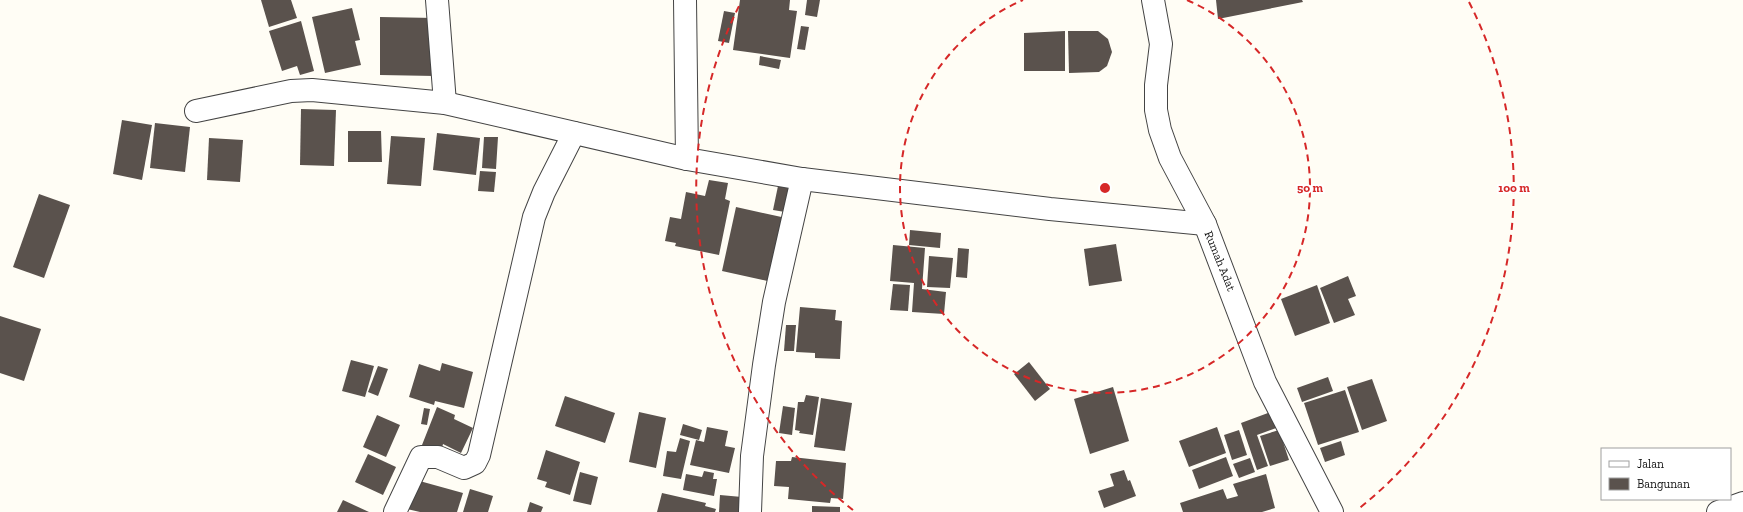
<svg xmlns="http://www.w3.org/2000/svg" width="1743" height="512" viewBox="0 0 1743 512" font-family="'Zilla Slab',serif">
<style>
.building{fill:#5a524d}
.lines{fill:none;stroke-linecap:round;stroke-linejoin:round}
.minor-casing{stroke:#444;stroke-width:24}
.minor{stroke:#fff;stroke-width:22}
.ring{fill:none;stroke:#d62828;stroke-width:2;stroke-dasharray:7 5}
.labels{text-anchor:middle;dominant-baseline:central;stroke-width:4;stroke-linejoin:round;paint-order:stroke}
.street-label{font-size:12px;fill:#111;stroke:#fff}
.centre{fill:#d62828;stroke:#fff;stroke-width:2}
.ring-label{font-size:12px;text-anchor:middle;font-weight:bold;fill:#d62828;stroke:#fff;stroke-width:4;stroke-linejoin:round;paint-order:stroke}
</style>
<rect width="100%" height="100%" fill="#fffdf5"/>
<g class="building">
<polygon points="261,0 291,0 297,18 269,27"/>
<polygon points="740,0 790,0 789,10 797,11 790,58 733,50"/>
<polygon points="807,0 820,0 817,17 805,15"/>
<polygon points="1216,0 1302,0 1303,2 1218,19"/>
<polygon points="352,8 360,40 355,41 361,65 325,73 312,17"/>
<polygon points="724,11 735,13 729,43 718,41"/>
<polygon points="380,17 435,18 435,76 380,75"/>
<polygon points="301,21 314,71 300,75 297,66 282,71 269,31"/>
<polygon points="801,26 809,27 805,50 797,49"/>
<polygon points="1065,31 1065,71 1024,71 1024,33"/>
<polygon points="1068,31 1098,31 1108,39 1112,52 1107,66 1099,72 1069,73"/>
<polygon points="760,56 781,60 779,69 759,65"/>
<polygon points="301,109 336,110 334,166 300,165"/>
<polygon points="122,120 152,125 142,180 113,174"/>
<polygon points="155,123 190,127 185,172 150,168"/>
<polygon points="348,131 381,131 382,162 348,162"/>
<polygon points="437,133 480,138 476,175 433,170"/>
<polygon points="391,136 425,138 421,186 387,184"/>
<polygon points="484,137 498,137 496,169 482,168"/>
<polygon points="209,138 243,140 240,182 207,180"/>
<polygon points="480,171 496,172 494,192 478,191"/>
<polygon points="709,180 728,183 725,199 730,201 719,255 675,246 676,243 665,241 670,217 681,219 686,192 705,196"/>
<polygon points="778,186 795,190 791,213 773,210"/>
<polygon points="39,194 70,205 44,278 13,267"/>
<polygon points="736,207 786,218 772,282 722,271"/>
<polygon points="910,230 941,233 940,248 909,245"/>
<polygon points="1116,244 1122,281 1089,286 1084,249"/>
<polygon points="893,245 925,248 922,289 946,292 944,314 912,312 914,283 890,281"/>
<polygon points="958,248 969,249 967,278 956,277"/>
<polygon points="929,256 953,258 950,288 927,287"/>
<polygon points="1348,276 1356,296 1348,299 1355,315 1334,323 1320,288"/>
<polygon points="893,284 910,285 908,311 890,310"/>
<polygon points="1317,285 1330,323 1295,336 1281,299"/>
<polygon points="800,307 836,310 835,320 842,321 840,359 815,358 815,353 796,352"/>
<polygon points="0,316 41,329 24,381 0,373"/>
<polygon points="786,325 796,325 794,351 784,351"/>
<polygon points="351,360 374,366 365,397 342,391"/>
<polygon points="1029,362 1050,389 1035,401 1014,374"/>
<polygon points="442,363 473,372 464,408 435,401 434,405 409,397 419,364 440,371"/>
<polygon points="378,366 388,369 378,396 368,392"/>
<polygon points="1328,377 1333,391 1302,402 1297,388"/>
<polygon points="1372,379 1387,421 1362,430 1347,387"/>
<polygon points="1113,387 1129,441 1090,454 1074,399"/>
<polygon points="1345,390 1359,432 1318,445 1304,403"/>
<polygon points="806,395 819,397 813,435 799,433 800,431 795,430 798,402 804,402"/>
<polygon points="565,396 615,413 605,443 555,426"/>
<polygon points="821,398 852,403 845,451 814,447"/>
<polygon points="783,406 795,408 792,435 779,433"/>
<polygon points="437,407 455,415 454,419 473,428 461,453 443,444 441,452 422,445"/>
<polygon points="424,408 430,409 427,425 421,424"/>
<polygon points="1273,411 1279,427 1257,435 1268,466 1257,470 1241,423"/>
<polygon points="639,412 666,418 656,468 629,462"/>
<polygon points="377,415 400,425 386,457 363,447"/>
<polygon points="683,424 702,430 699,440 680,435"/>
<polygon points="707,427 728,431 725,446 735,448 729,473 690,465 696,440 704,442"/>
<polygon points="1217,427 1226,453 1189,467 1179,441"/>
<polygon points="1239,430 1247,455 1232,460 1224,435"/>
<polygon points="1279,430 1289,460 1270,466 1260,436"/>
<polygon points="680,438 690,441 681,479 663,476 667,451 676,452"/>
<polygon points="1341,441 1345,455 1325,462 1320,448"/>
<polygon points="546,450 580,462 570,495 545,487 547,482 537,479"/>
<polygon points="368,454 396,467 383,495 355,482"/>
<polygon points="792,457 846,463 843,499 831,498 830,503 788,499 789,487 774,486 776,461 791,461"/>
<polygon points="1226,457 1233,476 1199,489 1192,470"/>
<polygon points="1250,458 1255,472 1239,478 1233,464"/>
<polygon points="1124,470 1128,481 1130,480 1136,496 1104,508 1098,491 1114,486 1110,474"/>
<polygon points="704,471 714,473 713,479 717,479 714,496 683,490 686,474 702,477"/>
<polygon points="580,472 598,477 591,505 573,501"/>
<polygon points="1266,474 1275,508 1262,512 1183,512 1180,503 1223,489 1227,499 1238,496 1233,484"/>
<polygon points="416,480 463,493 457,512 420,512 407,509"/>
<polygon points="470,489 493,496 488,512 463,512"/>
<polygon points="662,493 706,503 705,506 716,509 715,512 657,512"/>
<polygon points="720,495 742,497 741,512 719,512"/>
<polygon points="343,500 369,512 337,512"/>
<polygon points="530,502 543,507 541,512 527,512"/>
<polygon points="812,506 840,507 840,512 812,512"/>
</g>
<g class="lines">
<g class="minor-casing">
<g id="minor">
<polyline points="437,0 445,103"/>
<polyline points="685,0 687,159"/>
<polyline points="1153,0 1161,44 1156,85 1156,110 1160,130 1170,158 1205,224 1265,382 1332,512"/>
<polyline points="196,111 291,91 312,90 445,103 687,159 802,179 1050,209 1205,224"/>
<polyline points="395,512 421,457 438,457 464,468 475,463 479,455 534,217 544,192 574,133"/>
<polyline points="750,512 752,456 764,365 774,302 802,179"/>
<polyline points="1718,512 1743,503"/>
</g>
</g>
<use href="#minor" class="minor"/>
</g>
<g class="ring">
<path d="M1187 0A205 205 0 1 1 1023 0"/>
<path d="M853 510A409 409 0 0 1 741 2M1469 2A409 409 0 0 1 1357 510"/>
</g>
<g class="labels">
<g class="street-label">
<text transform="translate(1220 261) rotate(68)">Rumah Adat</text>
</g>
</g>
<circle cx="1105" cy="188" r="6" class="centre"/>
<g class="ring-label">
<text x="1310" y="192">50 m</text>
<text x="1514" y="192">100 m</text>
</g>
<rect x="1601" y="448" width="130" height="52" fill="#ffffff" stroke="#a0a0a0"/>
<rect x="1609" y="461" width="20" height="6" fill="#ffffff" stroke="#a0a0a0"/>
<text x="1637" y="468" font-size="12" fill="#111111">Jalan</text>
<rect x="1609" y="478" width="20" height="12" fill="#5a524d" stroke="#a0a0a0"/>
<text x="1637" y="488" font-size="12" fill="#111111">Bangunan</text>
</svg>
